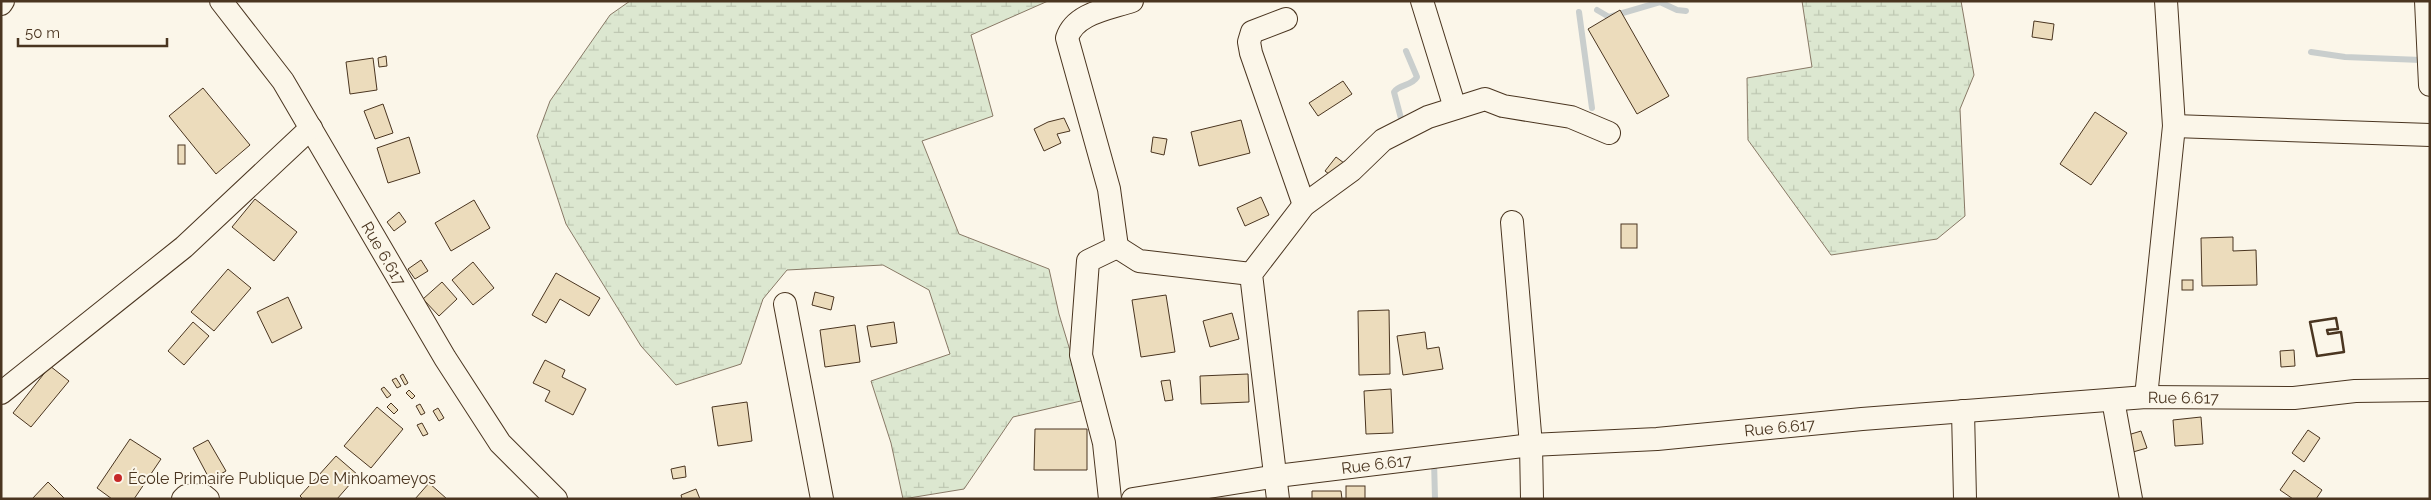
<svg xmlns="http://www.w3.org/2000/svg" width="2431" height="500" viewBox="0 0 2431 500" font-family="Raleway,sans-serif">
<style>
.wetland{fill:url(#wetland-marsh);stroke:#887966}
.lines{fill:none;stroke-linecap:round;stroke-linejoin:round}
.stream{stroke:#c9cecd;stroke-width:6}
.building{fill:#ecdcbc;stroke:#4a3520}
.minor-casing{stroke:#4a3520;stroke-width:24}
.minor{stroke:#fbf6e9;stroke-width:22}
.wall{stroke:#4a3520;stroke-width:2.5}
.poi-dot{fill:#c62828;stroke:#fbf6e9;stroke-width:2}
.labels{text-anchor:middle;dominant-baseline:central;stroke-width:4;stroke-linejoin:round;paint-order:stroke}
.street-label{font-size:16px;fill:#4a3520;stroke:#fbf6e9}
.poi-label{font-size:16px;fill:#4a3520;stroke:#fbf6e9;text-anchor:start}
</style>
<defs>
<pattern id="wetland-marsh" width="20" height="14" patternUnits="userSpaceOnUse" patternTransform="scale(1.25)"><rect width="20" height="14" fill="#dce7d0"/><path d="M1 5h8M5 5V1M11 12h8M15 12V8" fill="none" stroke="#bec7b2"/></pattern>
</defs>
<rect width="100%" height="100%" fill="#fbf6e9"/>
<g class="wetland">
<polygon points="630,1 1048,1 971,35 993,116 922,141 959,234 1049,269 1059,314 1085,400 1013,417 964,489 903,499 891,443 871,381 950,354 929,290 883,265 787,270 763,299 741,364 676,385 641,346 566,224 537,136 550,101 610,15"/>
<polygon points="1802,1 1961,1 1974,75 1960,109 1965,216 1937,239 1831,255 1748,140 1747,78 1812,67"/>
</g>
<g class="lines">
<g class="stream">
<polyline points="1597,10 1609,17 1660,2 1677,10 1686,11"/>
<polyline points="1579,12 1592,108"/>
<polyline points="2311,52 2345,57 2421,60"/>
<path d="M1403,126L1394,92C1399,84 1412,86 1417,77L1406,51"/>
<polyline points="1434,460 1435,499"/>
</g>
</g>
<g class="building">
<polygon points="1620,10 1669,96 1637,114 1588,29"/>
<polygon points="2034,21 2054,24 2052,40 2032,37"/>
<polygon points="386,56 387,66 379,67 378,58"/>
<polygon points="373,58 377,90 350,94 346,62"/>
<polygon points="1343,81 1352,94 1318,116 1309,103"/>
<polygon points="203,88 250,145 216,174 169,116"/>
<polygon points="383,104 393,133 375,139 364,111"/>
<polygon points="2095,112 2127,133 2091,185 2060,164"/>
<polygon points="1064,118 1070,131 1057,134 1061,143 1044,151 1034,129 1048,122"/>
<polygon points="1241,120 1250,153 1199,166 1191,132"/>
<polygon points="409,137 420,173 388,183 377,148"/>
<polygon points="1153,137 1167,139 1164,155 1151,152"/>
<rect x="178" y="145" width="7" height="19"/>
<polygon points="1336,157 1344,163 1334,178 1325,171"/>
<polygon points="1261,197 1269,215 1245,226 1237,208"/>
<polygon points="255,199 297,232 274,261 232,227"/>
<polygon points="474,200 490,228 451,251 435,223"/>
<polygon points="399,212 406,222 394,231 387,222"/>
<rect x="1621" y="224" width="16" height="24"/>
<polygon points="2233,237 2233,251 2256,250 2257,285 2202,286 2201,238"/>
<polygon points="421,260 428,271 415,279 408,269"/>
<polygon points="473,262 494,288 473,305 452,280"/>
<polygon points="228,269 251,288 214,331 191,312"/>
<polygon points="556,273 600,298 589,316 560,299 546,323 532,315"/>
<rect x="2182" y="280" width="11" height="10"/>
<polygon points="442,282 457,299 439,316 423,299"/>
<polygon points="815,292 834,297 831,310 812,305"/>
<polygon points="1166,295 1175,352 1141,357 1132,300"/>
<polygon points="288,297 302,328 272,343 257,312"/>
<polygon points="1389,310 1390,374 1359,375 1358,311"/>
<polygon points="1232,313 1239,339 1210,347 1203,321"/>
<polygon points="193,322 209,336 184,365 168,351"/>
<polygon points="894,322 897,343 871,347 867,326"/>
<polygon points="855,325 860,362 825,367 820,330"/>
<polygon points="1425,332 1427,349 1439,347 1443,369 1403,375 1397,336"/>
<polygon points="2294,350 2295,366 2281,367 2280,351"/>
<polygon points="545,360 565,370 562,377 586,389 573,415 545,401 550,391 533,383"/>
<polygon points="50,366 69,381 31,427 13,413"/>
<polygon points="403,374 408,383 405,385 400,376"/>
<polygon points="1248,374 1249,402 1201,404 1200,376"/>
<polygon points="396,378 401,386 397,388 392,380"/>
<polygon points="1170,380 1173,400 1165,401 1161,381"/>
<polygon points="384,387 391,395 387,398 381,389"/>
<polygon points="1391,389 1393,433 1366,434 1364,391"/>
<polygon points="409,390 415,396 412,399 406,393"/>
<polygon points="747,402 752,441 718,446 712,407"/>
<polygon points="391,403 398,410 394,414 387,407"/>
<polygon points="420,404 425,413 421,415 416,406"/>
<polygon points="377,407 403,429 371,468 344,446"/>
<polygon points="438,408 444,418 439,421 433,411"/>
<polygon points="2201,417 2203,444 2175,446 2173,420"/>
<polygon points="422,423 428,434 423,436 417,425"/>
<polygon points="1035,429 1087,429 1087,470 1034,470"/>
<polygon points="2308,430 2320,438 2304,462 2292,453"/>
<polygon points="2141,431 2147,448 2133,452 2128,435"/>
<polygon points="130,439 161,459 134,499 112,499 97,488"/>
<polygon points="208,440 226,471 210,480 193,448"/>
<polygon points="336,456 358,475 337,499 303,499 300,496"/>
<polygon points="685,466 686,477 673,479 671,469"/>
<polygon points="2294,470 2322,490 2316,499 2293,499 2280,490"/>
<polygon points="48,482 65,499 32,499"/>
<polygon points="429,483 447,499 415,499"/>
<rect x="1346" y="486" width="19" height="13"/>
<polygon points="696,489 700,499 682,499 681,495"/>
<polygon points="1312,491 1341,491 1342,499 1312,499"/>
</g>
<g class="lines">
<g class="minor-casing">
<g id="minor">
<path id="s1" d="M221,1L283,81L445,358L500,443L556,499"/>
<polyline points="1422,1 1455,108"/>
<polyline points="2426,1 2430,85"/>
<polyline points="1,4 3,1"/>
<polyline points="1286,19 1252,32 1249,42 1251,53 1304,205"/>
<polyline points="2174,126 2430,135"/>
<polyline points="1512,222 1531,445 1532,499"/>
<polyline points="1117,247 1139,261 1251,274"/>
<polyline points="785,304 822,499"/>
<polyline points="1,393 184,247 311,128"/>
<polyline points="2146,397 2174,126 2166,1"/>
<polyline points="2113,400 2131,499"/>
<polyline points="1963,411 1965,499"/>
<polyline points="183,499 186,496 203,495 208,499"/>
<path d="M1110,499L1104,443L1081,355L1088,261L1117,247L1109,189L1067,38C1075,13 1109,9 1132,1"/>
<path id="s2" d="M1133,499L1277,476L1531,445L1657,439L1862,419L2146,397L2294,398L2355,391L2430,390"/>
<polyline points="1278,499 1251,274 1304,205 1352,170 1383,140 1428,117 1485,99 1503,106 1571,117 1609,133"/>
</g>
</g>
<use href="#minor" class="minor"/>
<polygon class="wall" points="2336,318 2338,329 2327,330 2328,334 2341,332 2344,352 2317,356 2310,322"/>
</g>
<circle class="poi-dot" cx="118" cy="478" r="5"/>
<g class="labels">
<g class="street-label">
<text stroke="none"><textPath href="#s1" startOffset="301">Rue 6.617</textPath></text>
<text stroke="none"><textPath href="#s2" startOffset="1056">Rue 6.617</textPath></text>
<text stroke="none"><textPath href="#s2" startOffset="651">Rue 6.617</textPath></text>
<text stroke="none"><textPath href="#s2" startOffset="246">Rue 6.617</textPath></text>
</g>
<g class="poi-label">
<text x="128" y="478">École Primaire Publique De Minkoameyos</text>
</g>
</g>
<rect width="2431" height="500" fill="none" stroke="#4a3520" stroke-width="5"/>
<path d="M18 38v8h149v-8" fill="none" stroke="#4a3520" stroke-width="2.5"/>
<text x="25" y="38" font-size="15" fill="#4a3520" stroke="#fbf6e9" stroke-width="4" paint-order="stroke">50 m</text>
</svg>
